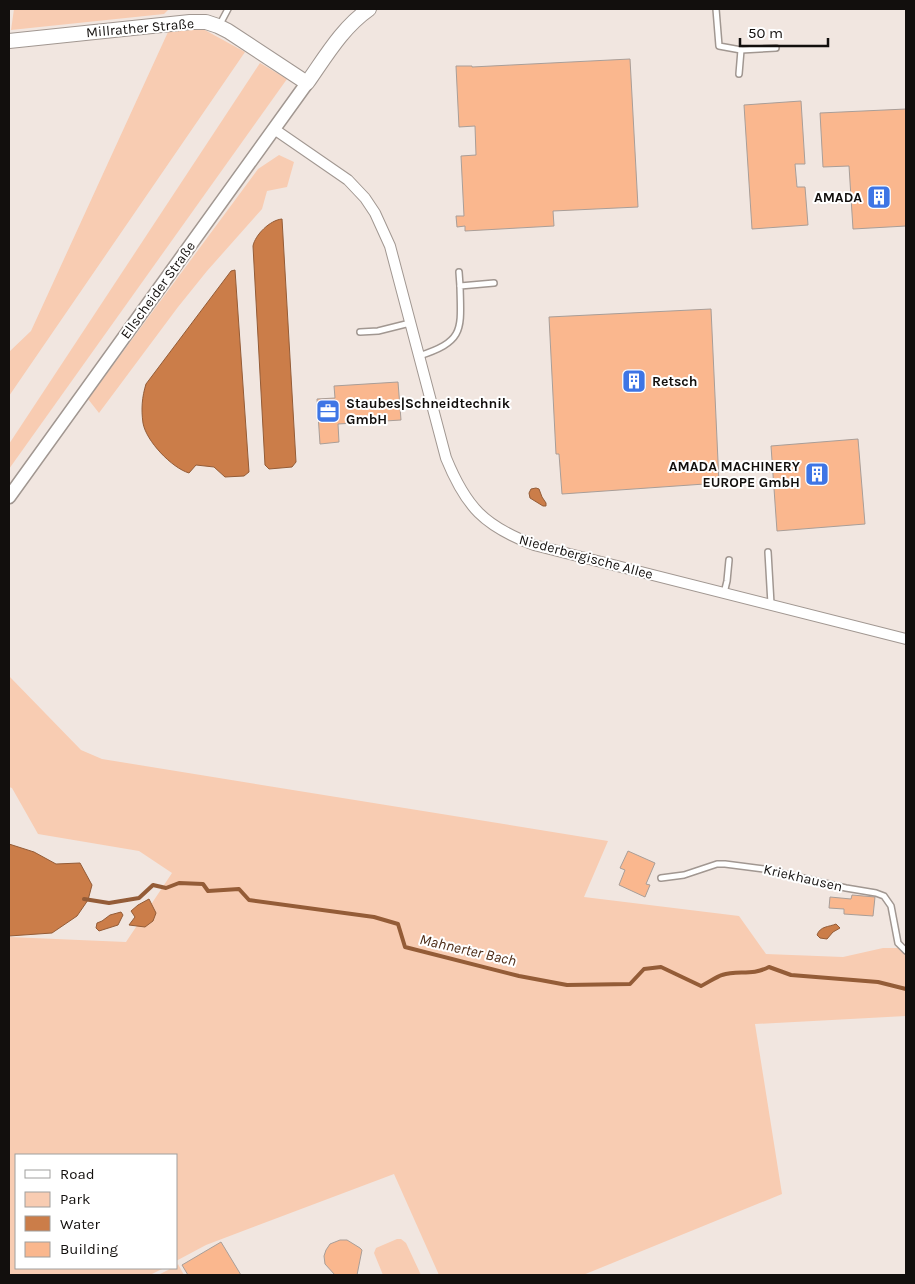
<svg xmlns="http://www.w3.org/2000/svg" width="915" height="1284" viewBox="0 0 915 1284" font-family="Karla,sans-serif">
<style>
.green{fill:#f8ccb2}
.water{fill:#cb7d49;stroke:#945c37}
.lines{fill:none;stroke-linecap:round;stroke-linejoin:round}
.stream{stroke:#945c37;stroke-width:4}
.building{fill:#fab78e;stroke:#a99e98}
.service-casing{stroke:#a19791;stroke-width:8}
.minor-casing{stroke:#a19791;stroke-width:12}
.tertiary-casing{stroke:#a19791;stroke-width:15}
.secondary-casing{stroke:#a19791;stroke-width:16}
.service{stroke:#fff;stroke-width:5}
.minor{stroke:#fff;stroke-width:10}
.tertiary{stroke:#fff;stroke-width:12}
.secondary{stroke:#fff;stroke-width:14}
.labels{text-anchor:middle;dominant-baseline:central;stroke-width:4;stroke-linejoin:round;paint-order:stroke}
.street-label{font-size:14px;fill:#120f0d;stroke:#fff}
.poi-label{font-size:14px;font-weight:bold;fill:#120f0d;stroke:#fff;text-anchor:end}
.water-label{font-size:15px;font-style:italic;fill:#4b2a15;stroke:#fff}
</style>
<rect width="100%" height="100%" fill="#f1e6e0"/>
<g class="green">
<polygon points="14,9 169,9 164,14 11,30"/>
<polygon points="203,29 245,52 9,396 9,352 31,331 168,32"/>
<polygon points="260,63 287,79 9,469 9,444"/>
<polygon points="279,155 294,162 287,187 267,191 262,209 207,271 178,307 99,413 88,399 258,169"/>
<polygon points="9,676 81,750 102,759 608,841 584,897 739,916 766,954 843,957 883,948 906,948 906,1016 755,1024 782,1194 583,1275 439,1275 394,1174 206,1245 176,1261 176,1155 16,1155 16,1268 164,1268 150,1275 9,1275 9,937 126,942 172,873 139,851 38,834 12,788 9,787"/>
<polygon points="397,1239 401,1239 406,1243 421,1275 383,1275 374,1253 376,1248"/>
<polygon points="178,1264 184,1275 158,1275 172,1268 176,1268"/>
</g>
<g class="water">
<path d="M282,219L296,462L292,467L269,469L265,465L253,246C255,235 270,220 282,219Z"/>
<path d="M235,270L249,472L244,476L225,477L214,467L196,465L189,473C172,468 146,441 143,423C141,409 142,397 146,384L231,271Z"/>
<polygon points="536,488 539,489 542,497 546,503 546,506 543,506 530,498 529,493 531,489"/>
<polygon points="9,844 34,852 56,864 80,863 92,885 88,900 77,916 52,933 9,936"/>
<polygon points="149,899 156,913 153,921 145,927 129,925 135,917 131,911 138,905"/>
<polygon points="121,912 123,915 118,925 99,931 96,928 97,923 102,921 110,915"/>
<path d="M836,924L840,928L833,932L827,939L820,938L817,935C820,926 829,927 836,924Z"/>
</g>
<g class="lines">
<path class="stream" d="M84,899L109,903L139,898L153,885L166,888L179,883L203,884L208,891L239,889L249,900L374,917L398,924L405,947L519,976L567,985L630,984L644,969L661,967L701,986C707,983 718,976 722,975C738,970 752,976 769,967L791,975L878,982L906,989"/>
</g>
<g class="building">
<polygon points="630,59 638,207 553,211 554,226 465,231 465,226 457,227 456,216 464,216 461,156 476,155 475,126 459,127 456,66 472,66 472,67"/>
<polygon points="801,101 805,164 795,164 797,187 805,187 808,225 752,229 744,105"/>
<polygon points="906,109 906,226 853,229 849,166 823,167 820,113"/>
<polygon points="711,309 719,483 562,494 559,454 556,454 549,317"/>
<polygon points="398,382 401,420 338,424 339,442 320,444 317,399 335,398 334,386"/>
<polygon points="858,439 865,524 777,531 771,446"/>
<polygon points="628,851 655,863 646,884 650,885 645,897 619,885 625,870 620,868"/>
<polygon points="852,895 875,897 873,916 844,914 844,909 829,908 830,897 851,899"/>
<polygon points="340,1240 347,1240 360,1248 362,1250 357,1275 335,1275 325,1264 324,1256 326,1250 330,1244"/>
<polygon points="221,1242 241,1275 188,1275 182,1265"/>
</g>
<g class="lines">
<g class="service-casing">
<g id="service">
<polyline points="716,9 719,46 741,50 776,48"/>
<polyline points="219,26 228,9"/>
<polyline points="739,74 741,50"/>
<polyline points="459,272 460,286"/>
<polyline points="360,332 378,331 410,323"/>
<path d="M419,356C465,341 461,330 460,286L494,283"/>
<polyline points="768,552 771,604"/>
<polyline points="724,593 727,581 729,560"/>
<polyline points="661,878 684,875 717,864 725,864 764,869 846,888 876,893 884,896 891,906 898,943 906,951"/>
</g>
</g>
<g class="minor-casing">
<path id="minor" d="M274,129L348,180L365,198L375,213L390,246L446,458C466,507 484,526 534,545L906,639"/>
</g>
<g class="tertiary-casing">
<polyline id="tertiary" points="9,497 307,83"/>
</g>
<g class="secondary-casing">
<path id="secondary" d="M9,41L190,22H206L218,26L228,31L307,83C326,56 342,28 369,9"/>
</g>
<use href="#service" class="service"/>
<use href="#minor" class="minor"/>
<use href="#tertiary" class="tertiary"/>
<use href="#secondary" class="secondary"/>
</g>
<defs>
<g id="building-square" transform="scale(1.25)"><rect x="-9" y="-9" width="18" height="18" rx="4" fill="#3e75e5" stroke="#fff"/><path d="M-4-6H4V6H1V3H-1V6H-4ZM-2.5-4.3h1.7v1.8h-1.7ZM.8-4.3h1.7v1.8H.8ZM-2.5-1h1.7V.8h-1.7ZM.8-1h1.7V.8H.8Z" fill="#fff"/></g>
<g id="office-square" transform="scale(1.25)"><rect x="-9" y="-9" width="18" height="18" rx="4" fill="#3e75e5" stroke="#fff"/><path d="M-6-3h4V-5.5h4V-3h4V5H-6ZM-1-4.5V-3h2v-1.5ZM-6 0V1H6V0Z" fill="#fff"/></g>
</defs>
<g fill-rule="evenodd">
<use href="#building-square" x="879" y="197"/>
<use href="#building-square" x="634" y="381"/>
<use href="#office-square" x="328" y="411"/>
<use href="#building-square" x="817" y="474"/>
</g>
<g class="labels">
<g class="street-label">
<text transform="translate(140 28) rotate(-5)">Millrather Straße</text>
<text transform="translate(158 290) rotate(-54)">Ellscheider Straße</text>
<text transform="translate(586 557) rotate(15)">Niederbergische Allee</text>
<text transform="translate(803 878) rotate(13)">Kriekhausen</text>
</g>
<g class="poi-label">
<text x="862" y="197">AMADA</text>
<text x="652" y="381" text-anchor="start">Retsch</text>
<text x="346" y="403" text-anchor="start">Staubes|Schneidtechnik<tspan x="346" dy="16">GmbH</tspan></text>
<text x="800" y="466">AMADA MACHINERY<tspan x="800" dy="16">EUROPE GmbH</tspan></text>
</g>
<g class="water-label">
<text transform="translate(468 950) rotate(13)">Mahnerter Bach</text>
</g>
</g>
<rect width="915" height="1284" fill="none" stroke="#120f0d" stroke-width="20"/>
<rect x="15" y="1154" width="162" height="115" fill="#ffffff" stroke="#a09f9e"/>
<rect x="25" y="1170" width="25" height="8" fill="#ffffff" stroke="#a09f9e"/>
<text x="60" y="1179" font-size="15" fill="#120f0d">Road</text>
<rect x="25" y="1192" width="25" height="15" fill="#f8ccb2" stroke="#a09f9e"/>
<text x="60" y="1204" font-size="15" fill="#120f0d">Park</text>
<rect x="25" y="1216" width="25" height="15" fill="#cb7d49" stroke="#a09f9e"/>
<text x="60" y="1229" font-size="15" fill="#120f0d">Water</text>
<rect x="25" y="1242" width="25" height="15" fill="#fab78e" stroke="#a09f9e"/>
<text x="60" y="1254" font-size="15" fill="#120f0d">Building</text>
<path d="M740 38v8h88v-8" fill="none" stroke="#120f0d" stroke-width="2.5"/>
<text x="748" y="38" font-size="15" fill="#120f0d" stroke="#ffffff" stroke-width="4" paint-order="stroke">50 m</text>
</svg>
